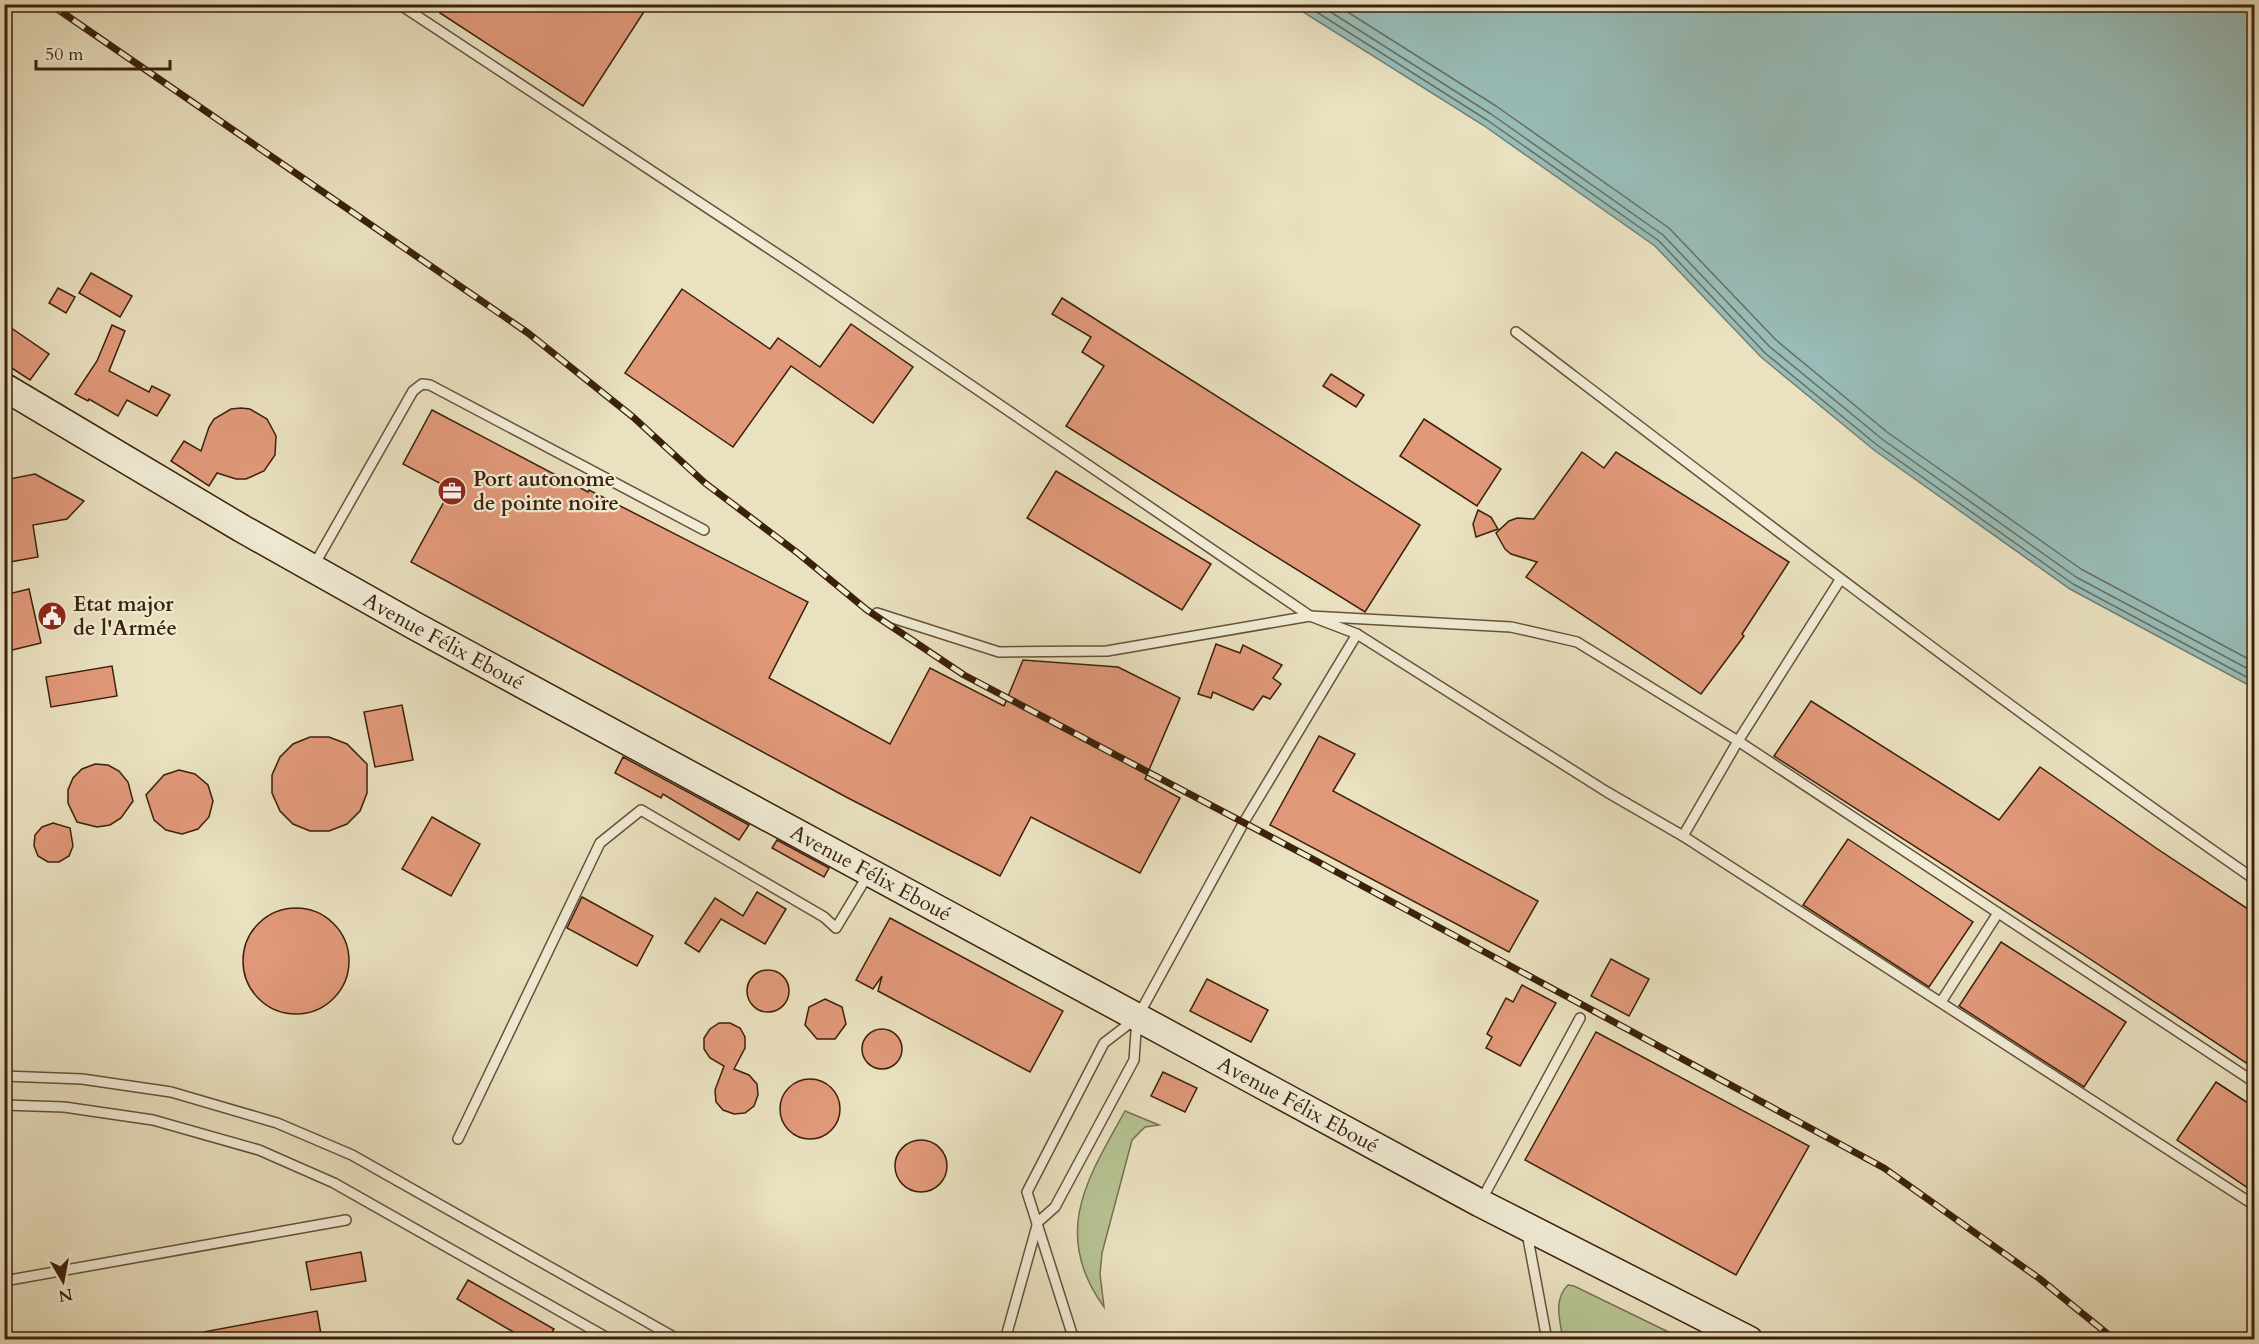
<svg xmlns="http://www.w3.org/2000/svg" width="2259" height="1344" viewBox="0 0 2259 1344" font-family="Cardo,serif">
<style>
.green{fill:#b6c393;stroke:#78724e;stroke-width:1.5}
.water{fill:#98bcb7;stroke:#737e72;stroke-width:1.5}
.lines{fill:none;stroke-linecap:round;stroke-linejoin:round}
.shore{stroke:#6a6e60;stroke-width:1.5}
.building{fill:#e1997a;stroke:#3b210a;stroke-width:1.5}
.lane-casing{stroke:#675138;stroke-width:12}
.secondary-casing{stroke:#3b210a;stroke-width:30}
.lane{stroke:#f1ecd6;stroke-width:9}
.secondary{stroke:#f1ecd6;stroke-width:27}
.rail-casing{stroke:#3b210a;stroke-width:7}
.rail{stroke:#f1ecd6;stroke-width:4.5;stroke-dasharray:14;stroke-linecap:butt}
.labels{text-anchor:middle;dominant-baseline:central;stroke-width:4.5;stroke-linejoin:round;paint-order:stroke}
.poi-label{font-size:21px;font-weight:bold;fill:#3b210a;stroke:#f1ecd6;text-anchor:start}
.street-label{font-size:21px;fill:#3b210a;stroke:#f1ecd6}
</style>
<rect width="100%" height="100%" fill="#eae1c0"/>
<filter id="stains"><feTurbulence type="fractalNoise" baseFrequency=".00333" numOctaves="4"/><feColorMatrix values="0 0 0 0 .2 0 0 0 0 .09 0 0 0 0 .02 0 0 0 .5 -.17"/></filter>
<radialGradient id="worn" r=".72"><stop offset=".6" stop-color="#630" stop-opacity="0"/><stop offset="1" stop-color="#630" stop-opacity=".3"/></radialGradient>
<g class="green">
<path d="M1125,1111L1159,1125L1145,1127L1132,1140L1102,1253L1100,1274L1104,1307C1051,1234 1087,1179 1125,1111Z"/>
<path d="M1568,1285L1574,1286L1683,1339H1563C1560,1322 1553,1299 1568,1285Z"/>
</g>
<polygon class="water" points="1292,5 2254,5 2254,688 2070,589 1874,450 1761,357 1655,246 1483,125"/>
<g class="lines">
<g class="shore">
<polyline points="1304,4 1487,120 1659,241 1765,353 1877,445 2073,584 2254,681"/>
<polyline points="1318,4 1491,114 1663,235 1770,347 1882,439 2076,577 2254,672"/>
<polyline points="1335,4 1496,106 1669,228 1776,340 1887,432 2081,569 2254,662"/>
</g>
</g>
<g class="building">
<polygon points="446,4 649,4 583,106 440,13"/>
<polygon points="91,273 132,296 120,317 79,293"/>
<polygon points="58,288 75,297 66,313 49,303"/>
<polygon points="682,289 770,349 778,338 820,367 851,324 913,367 873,423 791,366 733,447 625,373"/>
<polygon points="1062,298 1420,525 1365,612 1066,426 1104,366 1082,352 1091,337 1052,314"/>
<polygon points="4,323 49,354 30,380 4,363"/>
<polygon points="112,325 125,331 109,371 149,392 152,386 170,395 157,416 127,400 118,416 89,399 88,401 75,394 97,361"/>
<polygon points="1331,374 1364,395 1356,407 1323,386"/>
<polygon points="241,408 250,409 267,419 276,436 275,455 264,471 246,479 236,479 217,473 209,486 171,461 184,441 201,451 209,427 214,419 231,409"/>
<polygon points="432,410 588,492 589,490 808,602 769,678 890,744 930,668 1004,706 1023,660 1118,667 1180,698 1145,779 1180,798 1140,873 1031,817 1000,876 848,798 411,562 451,489 403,464"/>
<polygon points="1424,419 1501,469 1477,506 1400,456"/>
<polygon points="1582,452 1604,468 1616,452 1789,562 1742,634 1744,636 1701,694 1526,577 1537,562 1511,554 1505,549 1496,533 1509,521 1517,518 1534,519"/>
<polygon points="1056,471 1211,564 1182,610 1027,518"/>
<polygon points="35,474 84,501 67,519 33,525 38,557 4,563 4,480"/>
<polygon points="1478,510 1491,517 1498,529 1476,537 1473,524"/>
<polygon points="29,589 41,643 4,652 4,595"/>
<polygon points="1216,644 1240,653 1243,645 1282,665 1273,678 1281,684 1270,699 1263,696 1253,710 1213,692 1211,698 1198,694"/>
<polygon points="112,666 117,696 51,707 46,677"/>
<polygon points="1811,701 1999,820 2040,767 2156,848 2254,913 2254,1068 2084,955 1774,756"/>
<polygon points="402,705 413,760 375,767 364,712"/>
<polygon points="1319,736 1355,754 1333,791 1538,901 1509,952 1270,825"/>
<polygon points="310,737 329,737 347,744 367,764 367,793 360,811 347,824 329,831 310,831 293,824 280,811 272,793 272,775 280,757 293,744"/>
<polygon points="623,757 749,825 739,840 663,794 661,798 615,773"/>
<polygon points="95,764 108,765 119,771 128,782 133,801 121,818 110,825 97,827 77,822 68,803 68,790 73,778 82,769"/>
<polygon points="179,770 195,774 208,785 213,801 209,817 198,829 182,834 166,830 154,820 146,795 164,775"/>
<polygon points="432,817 480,844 451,896 402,869"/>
<polygon points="53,823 70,828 73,846 69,856 59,862 48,862 38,856 34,846 35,835 42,827"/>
<polygon points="1848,839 1973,922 1929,987 1803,905"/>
<polygon points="777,840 829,868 824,877 772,848"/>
<polygon points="757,892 786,909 765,944 721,919 699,952 685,943 715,898 743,916"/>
<polygon points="582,897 653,936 637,966 567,928"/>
<circle cx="296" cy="961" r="53"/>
<polygon points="890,918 1063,1011 1030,1072 878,991 882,976 873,989 856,980"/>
<polygon points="2001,942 2126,1022 2084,1087 1959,1006"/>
<polygon points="1611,959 1649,979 1629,1016 1591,996"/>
<circle cx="768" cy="991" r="21"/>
<polygon points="1207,979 1268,1010 1251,1042 1190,1011"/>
<polygon points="1522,985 1556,1003 1520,1066 1486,1048 1492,1037 1487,1034 1506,998 1513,1002"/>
<polygon points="825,999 842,1007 846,1024 835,1039 817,1039 805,1025 809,1007"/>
<polygon points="719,1023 730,1023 740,1028 745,1037 745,1048 734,1069 749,1075 757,1084 758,1095 754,1106 745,1113 734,1114 723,1110 716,1102 715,1090 724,1066 710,1058 704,1049 704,1038 710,1029"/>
<circle cx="882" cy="1049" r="20"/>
<polygon points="1596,1032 1809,1146 1736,1275 1525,1160"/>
<polygon points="1163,1072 1197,1088 1185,1112 1151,1096"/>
<circle cx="810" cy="1109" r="30"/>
<polygon points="2216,1082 2254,1107 2254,1192 2177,1140"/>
<circle cx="921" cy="1166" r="26"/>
<polygon points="361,1252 366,1281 311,1290 306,1262"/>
<polygon points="468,1280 554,1329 547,1340 527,1340 457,1299"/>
<polygon points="317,1311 322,1340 204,1340 203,1332"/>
</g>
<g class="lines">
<g class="lane-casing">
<g id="lane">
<polyline points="399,4 803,271 1310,616 1357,634 1607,792 1683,836 2254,1205"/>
<path d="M1516,332C1760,518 2003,705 2254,879"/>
<polyline points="313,567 413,391 422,384 430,385 704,530"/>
<polyline points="877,613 999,652 1107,651 1310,616 1511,627 1577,642 1738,741 2254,1082"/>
<polyline points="1683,836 1738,741 1840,580"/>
<polyline points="1941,1002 1998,913"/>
<polyline points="4,1076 82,1079 171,1092 277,1123 352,1155 679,1340"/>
<polyline points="4,1105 64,1107 153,1120 259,1150 334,1183 611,1340"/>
<polyline points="458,1139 600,843 641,810 824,917 836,928 868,875"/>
<polyline points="1481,1201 1580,1018"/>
<polyline points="1527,1233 1547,1340"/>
<polyline points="4,1281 346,1220"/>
<polyline points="1005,1340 1038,1222 1055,1207 1134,1060 1137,1018 1244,822 1357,634"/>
<polyline points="1074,1340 1027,1192 1104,1043 1134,1020"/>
</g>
</g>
<g class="secondary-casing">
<g id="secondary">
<path id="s1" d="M4,387L241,528L415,626L1480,1203L1749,1340"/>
</g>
</g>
<use href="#lane" class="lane"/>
<use href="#secondary" class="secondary"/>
<g class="rail-casing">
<polyline id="rail" points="50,4 528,333 633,417 705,483 799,554 867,610 964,675 1309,857 1884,1168 2040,1279 2115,1340"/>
</g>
<use href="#rail" class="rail"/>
</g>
<defs>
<g id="office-disc" transform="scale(1.5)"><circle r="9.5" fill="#8f2418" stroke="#f1ecd6"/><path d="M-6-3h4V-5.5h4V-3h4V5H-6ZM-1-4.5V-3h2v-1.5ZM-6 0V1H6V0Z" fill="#fff"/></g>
<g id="civic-disc" transform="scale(1.5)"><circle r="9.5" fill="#8f2418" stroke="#f1ecd6"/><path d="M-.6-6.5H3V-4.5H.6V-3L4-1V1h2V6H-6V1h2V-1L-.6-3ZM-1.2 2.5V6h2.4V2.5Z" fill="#fff"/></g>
</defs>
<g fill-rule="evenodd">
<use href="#office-disc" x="452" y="491"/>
<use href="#civic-disc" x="52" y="616"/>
</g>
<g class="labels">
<g class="poi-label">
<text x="473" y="479">Port autonome<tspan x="473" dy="24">de pointe noire</tspan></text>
<text x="73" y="604">Etat major<tspan x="73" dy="24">de l'Armée</tspan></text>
</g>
<g class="street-label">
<text stroke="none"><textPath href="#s1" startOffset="508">Avenue Félix Eboué</textPath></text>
<text stroke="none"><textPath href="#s1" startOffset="994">Avenue Félix Eboué</textPath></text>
<text stroke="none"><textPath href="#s1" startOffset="1480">Avenue Félix Eboué</textPath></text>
</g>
</g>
<rect width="2259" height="1344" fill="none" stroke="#eae1c0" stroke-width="24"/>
<rect x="6" y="6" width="2247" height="1332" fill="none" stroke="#3b210a" stroke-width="3"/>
<rect x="12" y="12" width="2235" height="1320" fill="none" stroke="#3b210a" stroke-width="1.5"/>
<g transform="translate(63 1281) rotate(170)" stroke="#f1ecd6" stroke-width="4.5" paint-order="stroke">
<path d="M0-4.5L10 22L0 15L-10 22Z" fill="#3b210a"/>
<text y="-9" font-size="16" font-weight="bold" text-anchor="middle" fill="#3b210a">N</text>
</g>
<path d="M36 60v9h134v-9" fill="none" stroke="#3b210a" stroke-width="3"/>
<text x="45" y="60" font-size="18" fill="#3b210a" stroke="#f1ecd6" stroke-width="4.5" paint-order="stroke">50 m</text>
<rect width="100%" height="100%" filter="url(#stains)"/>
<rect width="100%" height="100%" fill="url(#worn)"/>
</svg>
